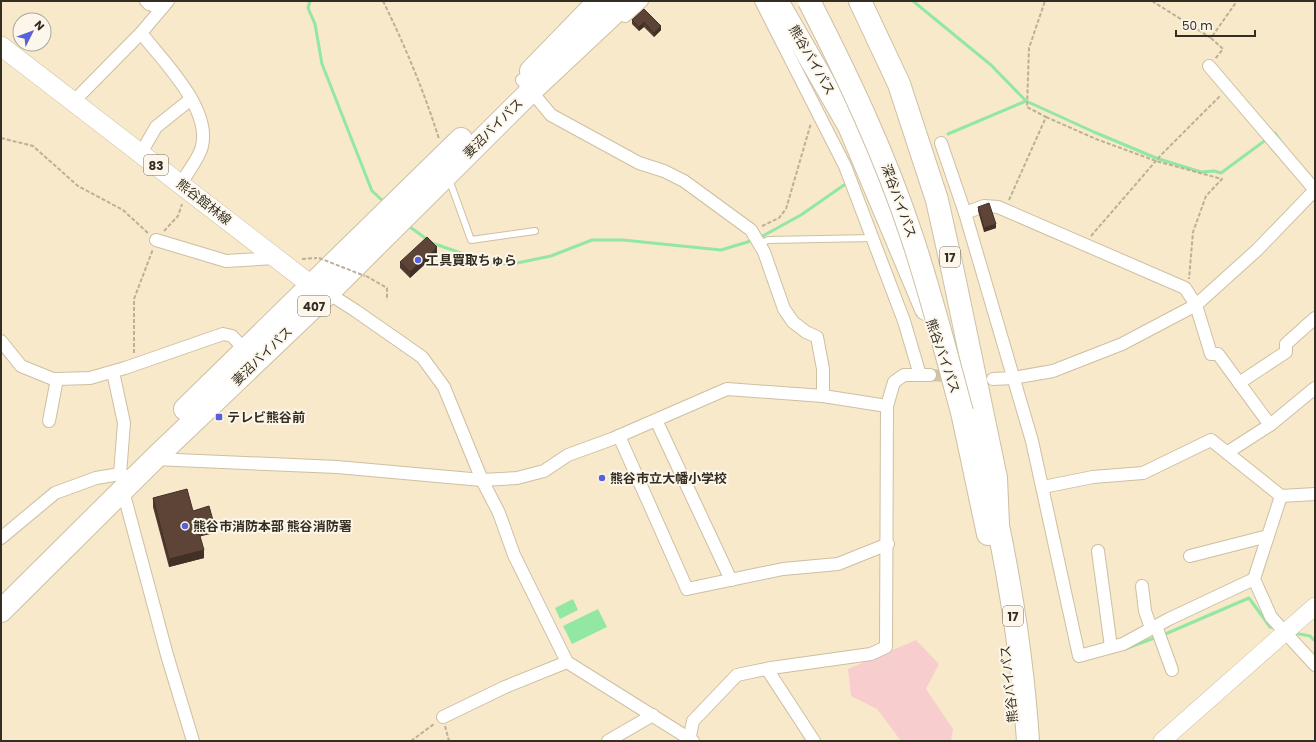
<svg xmlns="http://www.w3.org/2000/svg" width="1316" height="742" viewBox="0 0 1316 742" font-family="Poppins,'Noto Sans JP',sans-serif">
<style>
.green{fill:#f8cdce}
.water{fill:#92e7a3}
.lines{fill:none;stroke-linecap:round;stroke-linejoin:round}
.stream{stroke:#92e7a3;stroke-width:3}
.street-tunnel{stroke:#d1c3a9;stroke-width:12;stroke-dasharray:12 6;stroke-linecap:butt}
.lane-casing{stroke:#cebfa2;stroke-width:8}
.street-casing{stroke:#cebfa2;stroke-width:14}
.secondary-casing{stroke:#cebfa2;stroke-width:18}
.primary-casing{stroke:#cebfa2;stroke-width:20}
.highway-casing{stroke:#cebfa2;stroke-width:24}
.path{stroke:#bcb098;stroke-width:2;stroke-dasharray:4 2;stroke-linecap:butt}
.lane{stroke:#fff;stroke-width:6}
.street{stroke:#fff;stroke-width:12}
.secondary{stroke:#fff;stroke-width:17}
.primary{stroke:#fff;stroke-width:19}
.highway{stroke:#fff;stroke-width:22}
.highway-bridge-casing{stroke:#cebfa2;stroke-width:24;stroke-linecap:butt}
.path-bridge{stroke:#bcb098;stroke-width:2;stroke-dasharray:4 2;stroke-linecap:butt}
.highway-bridge{stroke:#fff;stroke-width:22}
.wall{fill:#513a2f}
.shaded-wall{fill:#423026}
.building{fill:#5e4437;stroke:#423026}
.poi-dot{fill:#5961d8;stroke:#fdf7eb;stroke-width:1.5}
.labels{text-anchor:middle;dominant-baseline:central;stroke-width:4;stroke-linejoin:round;paint-order:stroke}
.shield{fill:#fdf7eb;stroke:#706a5e;stroke-width:1}
.shield-label{font-size:12px;font-weight:bold;fill:#332d22}
.street-label{font-size:13px;fill:#332d22;stroke:#fdf7eb}
.poi-label{font-size:13px;font-weight:bold;fill:#332d22;stroke:#fdf7eb;text-anchor:start}
</style>
<rect width="100%" height="100%" fill="#f8e9cb"/>
<polygon class="green" points="916,640 939,664 926,689 953,729 951,741 901,741 877,709 851,696 848,669"/>
<g class="water">
<polygon points="573,599 578,610 560,619 555,608"/>
<polygon points="598,609 607,627 572,644 563,626"/>
</g>
<g class="lines">
<g class="stream">
<polyline points="310,1 308,8 315,24 322,64 372,191 383,201"/>
<polyline points="913,1 991,65 1026,101 1094,132 1156,158 1201,172 1214,171 1221,173 1267,139"/>
<polyline points="948,134 1026,101"/>
<polyline points="1272,135 1275,133 1282,143"/>
<polyline points="410,227 432,243 490,263 500,264 517,263 551,256 592,240 623,240 721,250 754,240"/>
<polyline points="759,238 801,215 844,185"/>
<polyline points="1294,633 1310,636 1315,641"/>
<polyline points="1163,635 1249,598 1270,627 1275,628"/>
<polyline points="1125,649 1157,637"/>
</g>
<polyline class="street-tunnel" points="930,375 957,377"/>
<g class="lane-casing">
<g id="lane">
<polyline points="449,179 471,240 535,231"/>
<polyline points="759,244 768,240 873,238"/>
</g>
</g>
<g class="street-casing">
<g id="street">
<polyline points="146,1 149,4 162,8"/>
<polyline points="761,1 845,166 904,321 920,375"/>
<polyline points="625,16 642,1"/>
<path d="M141,33C163,61 211,108 202,146C200,157 186,174 181,184"/>
<polyline points="1209,66 1315,190"/>
<polyline points="522,80 551,115 639,163 664,171 684,181 751,230 764,252 784,309 793,322 806,332 817,337 823,369 823,396"/>
<polyline points="74,101 141,33 168,1"/>
<polyline points="941,143 965,213 1032,441 1079,656 1123,644 1169,619 1254,579"/>
<polyline points="141,153 156,127 191,99"/>
<polyline points="965,213 984,206 998,207 1185,288 1196,305 1211,354 1218,354 1270,425"/>
<polyline points="156,240 226,261 275,258"/>
<polyline points="325,291 356,311 422,357 444,387 482,480 499,513 514,555 567,662 693,741"/>
<polyline points="1,341 21,366 53,379 57,379 90,378 125,368 223,334 232,336 245,350"/>
<polyline points="113,372 124,423 120,474"/>
<polyline points="993,379 1013,378 1053,371 1122,344 1196,305 1257,250 1315,190"/>
<polyline points="1239,383 1286,352 1286,344 1315,318"/>
<polyline points="656,420 731,580"/>
<polyline points="49,421 57,379"/>
<polyline points="619,436 687,589 783,569 838,564 888,544"/>
<polyline points="1228,452 1270,425 1315,388"/>
<polyline points="154,459 337,467 482,480 517,478 544,471 568,455 612,439 727,389 823,396 887,406"/>
<polyline points="1043,487 1093,477 1143,473 1211,440 1281,496 1254,579 1271,617 1315,665"/>
<polyline points="123,491 167,655 193,741"/>
<polyline points="1281,496 1315,494"/>
<polyline points="1,538 55,493 96,478 120,474 135,479"/>
<polyline points="1098,551 1111,647"/>
<polyline points="1190,556 1268,536"/>
<polyline points="1142,586 1145,611 1151,628"/>
<polyline points="1156,626 1172,670"/>
<polyline points="767,669 814,741"/>
<polyline points="443,717 505,687 567,662"/>
<polyline points="608,741 653,715"/>
<polyline points="689,741 693,721 737,675 771,668 871,654 886,647 887,406 894,382 904,375 930,375"/>
</g>
</g>
<g class="secondary-casing">
<polyline id="secondary" points="1162,741 1315,606"/>
</g>
<g class="primary-casing">
<polyline id="primary" points="1,46 311,285"/>
</g>
<g class="highway-casing">
<g id="highway">
<polyline points="777,1 849,126 926,309"/>
<polyline points="860,1 899,84 937,200 953,272 996,478 998,524"/>
<polyline points="531,71 599,1"/>
<polyline points="185,409 461,139"/>
<polyline points="962,412 988,534"/>
<path d="M995,511C1011,586 1023,664 1028,741"/>
<polyline points="1,611 154,459 328,293 532,90 627,1"/>
</g>
</g>
<g class="path">
<path d="M383,1C405,46 424,91 439,139"/>
<polyline points="1152,1 1211,38 1237,1"/>
<polyline points="1211,38 1223,49 1215,59"/>
<polyline points="1046,117 1096,139 1156,161 1222,179 1206,196 1193,232 1189,279"/>
<polyline points="1,138 33,146 78,186 123,210 149,234"/>
<polyline points="1009,200 1046,117 1027,107 1029,48 1045,1"/>
<polyline points="762,226 779,218 786,209 811,123"/>
<polyline points="164,231 178,216 182,204"/>
<polyline points="1091,236 1161,155 1221,95"/>
<polyline points="302,259 317,258"/>
<polyline points="366,276 387,288 387,300"/>
<polyline points="134,353 134,299 153,249"/>
<polyline points="445,726 449,741"/>
<polyline points="411,741 434,724"/>
</g>
<use href="#lane" class="lane"/>
<use href="#street" class="street"/>
<use href="#secondary" class="secondary"/>
<use href="#primary" class="primary"/>
<use href="#highway" class="highway"/>
<g class="highway-bridge-casing">
<path id="highway-bridge" d="M809,1C848,77 885,155 912,237C931,294 946,353 962,412"/>
</g>
<polyline class="path-bridge" points="319,258 365,276"/>
<use href="#highway-bridge" class="highway-bridge"/>
</g>
<g class="wall">
<polygon points="644,9 661,30 654,37 644,27 639,31 632,24 632,20"/>
<polygon points="978,207 996,228 984,232 978,211"/>
<polygon points="437,253 410,278 400,268 400,262"/>
<polygon points="153,498 193,511 214,533 200,536 204,558 169,567 153,507"/>
</g>
<g class="shaded-wall">
<polygon points="644,22 644,27 639,31 639,27"/>
<polygon points="661,26 661,30 654,37 654,33"/>
<polygon points="996,224 996,228 984,232 984,228"/>
<polygon points="437,247 437,253 410,278 410,272"/>
<polygon points="214,524 214,533 198,537 198,529"/>
<polygon points="204,550 204,558 169,567 169,559"/>
</g>
<g class="building">
<polygon points="644,9 661,26 654,33 644,22 639,27 632,20"/>
<polygon points="989,203 996,224 984,228 978,207"/>
<polygon points="427,237 437,247 410,272 400,262"/>
<polygon points="187,489 193,511 209,506 214,524 198,529 204,550 169,559 153,498"/>
</g>
<g class="poi-dot">
<circle cx="418" cy="260" r="4"/>
<rect x="215" y="413" width="8" height="8" rx="2"/>
<circle cx="602" cy="478" r="4"/>
<circle cx="185" cy="526" r="4"/>
</g>
<g class="labels">
<g class="shield">
<rect x="144" y="155" width="24" height="20" rx="3"/>
<rect x="940" y="247" width="20" height="20" rx="3"/>
<rect x="298" y="296" width="32" height="20" rx="3"/>
<rect x="1003" y="606" width="20" height="20" rx="3"/>
</g>
<g class="shield-label">
<text x="156" y="165">83</text>
<text x="950" y="257">17</text>
<text x="314" y="306">407</text>
<text x="1013" y="616">17</text>
</g>
<g class="street-label">
<text transform="translate(812 60) rotate(60)">熊谷バイパス</text>
<text transform="translate(493 128) rotate(-45)">妻沼バイパス</text>
<text transform="translate(899 201) rotate(70)">深谷バイパス</text>
<text transform="translate(204 202) rotate(38)">熊谷館林線</text>
<text transform="translate(262 356) rotate(-44)">妻沼バイパス</text>
<text transform="translate(943 356) rotate(71)">熊谷バイパス</text>
<text transform="translate(1009 684) rotate(-96)">熊谷バイパス</text>
</g>
<g class="poi-label">
<text x="426" y="260">工具買取ちゅら</text>
<text x="227" y="417">テレビ熊谷前</text>
<text x="610" y="478">熊谷市立大幡小学校</text>
<text x="193" y="526">熊谷市消防本部 熊谷消防署</text>
</g>
</g>
<rect width="1316" height="742" fill="none" stroke="#332d22" stroke-width="4"/>
<g transform="translate(32 32) rotate(48)"><circle r="19" fill="#fdf7eb" stroke="#aca69b"/>
<path d="M0-3L7 15L0 10L-7 15Z" fill="#5961d8"/>
<text y="-6" font-size="11" font-weight="bold" text-anchor="middle" fill="#332d22">N</text>
</g>
<path d="M1176 30v6h79v-6" fill="none" stroke="#332d22" stroke-width="2"/>
<text x="1182" y="30" font-size="12" fill="#332d22" stroke="#fdf7eb" stroke-width="3" paint-order="stroke">50 m</text>
</svg>
